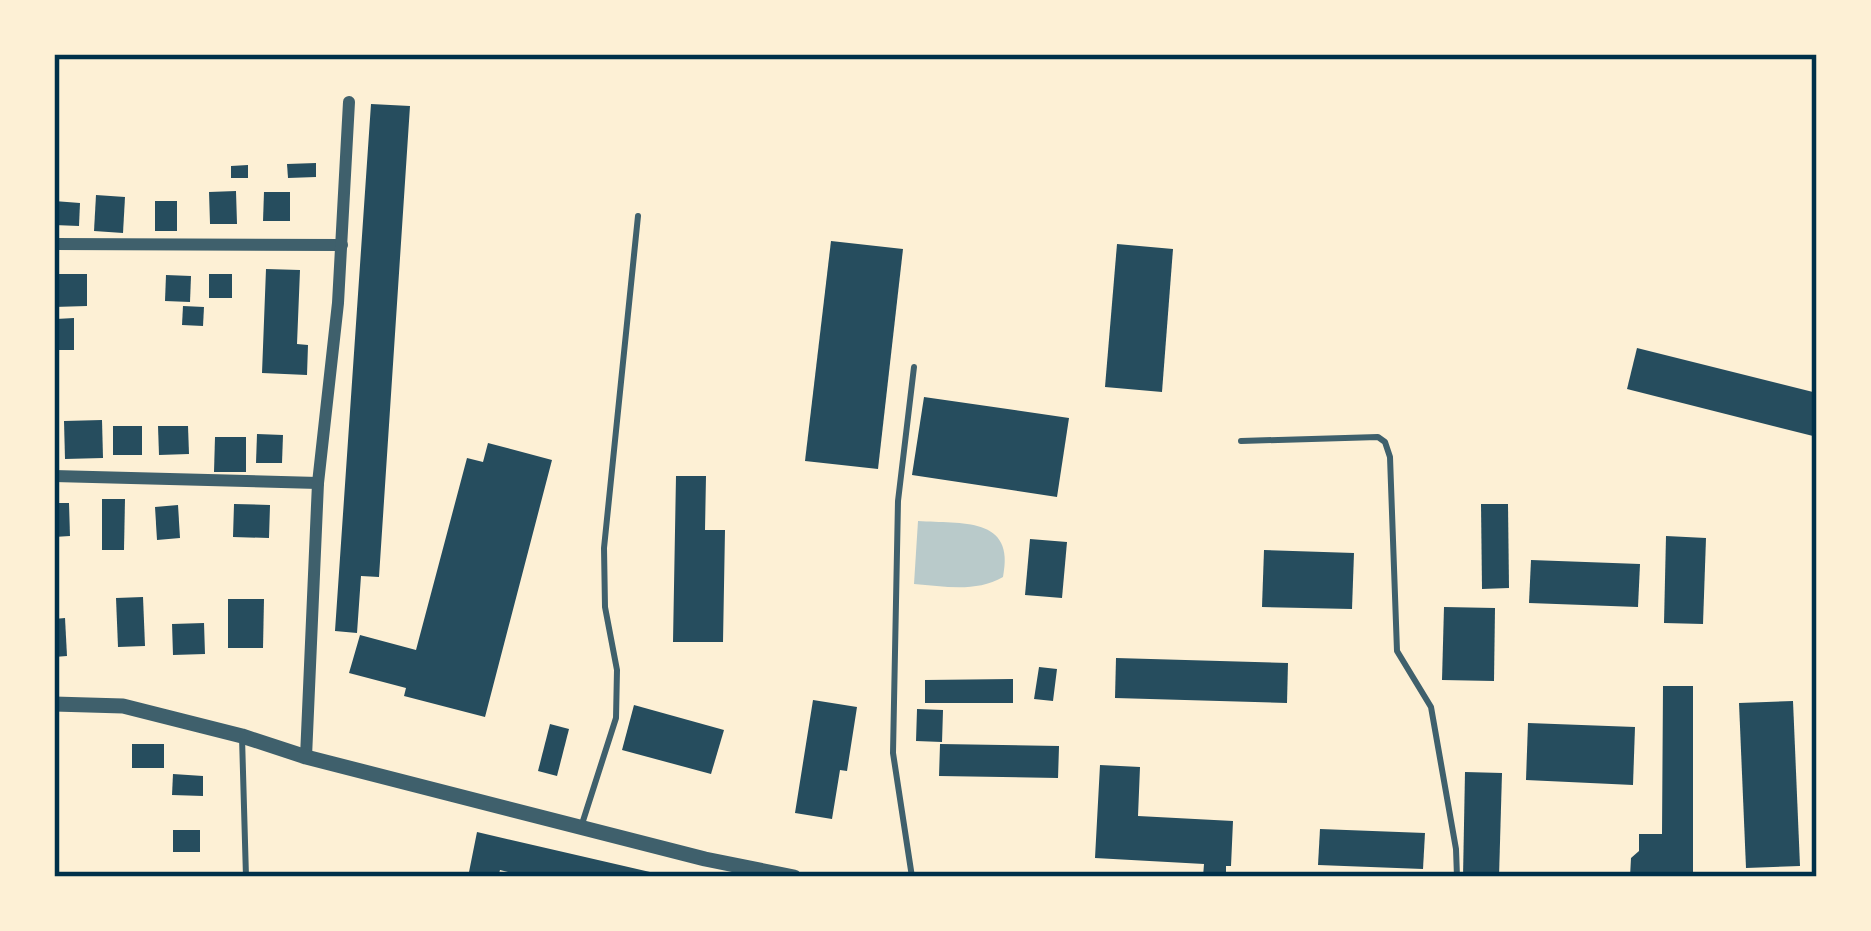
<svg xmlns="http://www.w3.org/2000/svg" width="1871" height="931" viewBox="0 0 1871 931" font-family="'IBM Plex Sans',sans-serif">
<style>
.green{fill:#b9caca}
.building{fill:#264d5e}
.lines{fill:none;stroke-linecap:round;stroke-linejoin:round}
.service{stroke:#3f606c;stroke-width:6}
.minor{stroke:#3f606c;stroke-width:12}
.tertiary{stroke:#3f606c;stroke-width:15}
.neatline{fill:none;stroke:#003049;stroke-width:4.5}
</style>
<rect width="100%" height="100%" fill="#fdf0d5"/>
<path class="green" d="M918,521C961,524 1016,516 1003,577C975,593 944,586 914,584Z"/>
<g class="building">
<polygon points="371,104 410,106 379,577 361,576 357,633 335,631"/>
<polygon points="316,163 316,177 288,178 287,164"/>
<polygon points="248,165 248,178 231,178 231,166"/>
<polygon points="236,191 237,224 210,224 209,192"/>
<polygon points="264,192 290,192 290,221 263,221"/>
<polygon points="96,195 125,197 123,233 94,231"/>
<polygon points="54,201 80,203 79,226 54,225"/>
<rect x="155" y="201" width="22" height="30"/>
<polygon points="831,241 903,249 878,469 805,461"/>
<polygon points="1117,244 1173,249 1162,392 1105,387"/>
<polygon points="266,269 300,270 297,344 308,345 307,375 262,373"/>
<polygon points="54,274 87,274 87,306 54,307"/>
<rect x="209" y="274" width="23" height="24"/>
<polygon points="166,275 191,276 190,302 165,301"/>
<polygon points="183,306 204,307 203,326 182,325"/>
<polygon points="74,318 74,350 56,350 56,319"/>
<polygon points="1637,348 1817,393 1817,437 1627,389"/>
<polygon points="924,397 1069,418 1057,497 912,475"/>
<polygon points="102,420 103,458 65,459 64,421"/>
<rect x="113" y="426" width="29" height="29"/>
<polygon points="158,426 188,426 189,454 159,455"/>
<polygon points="257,434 283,435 282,463 256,463"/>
<polygon points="215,437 246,437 246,472 214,472"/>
<polygon points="488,443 552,460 485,717 404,696 406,688 349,673 360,635 416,650 467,458 483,462"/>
<polygon points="676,476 706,476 705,530 725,530 723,642 673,642"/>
<polygon points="102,499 125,499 124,550 102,550"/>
<polygon points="54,503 69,503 70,536 54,537"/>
<polygon points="234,504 270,505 269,538 233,537"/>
<polygon points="1481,504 1508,504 1509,588 1482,589"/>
<polygon points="178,505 180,538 157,540 155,507"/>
<polygon points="1666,536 1706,538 1703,624 1664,623"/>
<polygon points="1030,539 1067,542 1062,598 1025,595"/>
<polygon points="1264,550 1354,553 1352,609 1262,607"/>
<polygon points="1531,560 1640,564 1638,607 1529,603"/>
<polygon points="143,597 145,646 118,647 116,598"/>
<polygon points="228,599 264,599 263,648 228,648"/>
<polygon points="1444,607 1495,608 1494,681 1442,680"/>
<polygon points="65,618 67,656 54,657 54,619"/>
<polygon points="204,623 205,654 173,655 172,624"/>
<polygon points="1116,658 1288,663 1287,703 1115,698"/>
<polygon points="1039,667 1057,669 1053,701 1034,699"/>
<polygon points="1013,679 1013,703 925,703 925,680"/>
<polygon points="1663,686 1693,686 1693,877 1630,877 1631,858 1639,851 1639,834 1662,834"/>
<polygon points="813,700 857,707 847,771 840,770 832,819 795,813"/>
<polygon points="1793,701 1800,866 1746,868 1739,703"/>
<polygon points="634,705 724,730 711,774 622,750"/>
<polygon points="917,709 943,710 942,742 916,741"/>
<polygon points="1528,723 1635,727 1633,785 1526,780"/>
<polygon points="550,724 569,729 557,776 538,771"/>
<rect x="132" y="744" width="32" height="24"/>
<polygon points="940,744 1059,746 1058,778 939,776"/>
<polygon points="1100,765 1140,767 1138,816 1233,821 1231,866 1226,866 1226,877 1203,877 1204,864 1095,858"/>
<polygon points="1465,772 1502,773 1499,877 1463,877"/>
<polygon points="173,774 203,776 203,796 172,795"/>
<polygon points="1320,829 1425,833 1423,869 1318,865"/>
<rect x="173" y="830" width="27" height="22"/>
<polygon points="477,832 663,875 663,877 529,877 500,870 498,877 468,877"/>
</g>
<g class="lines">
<g class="service">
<polyline points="1241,441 1378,437 1385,442 1390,457 1397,651 1431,707 1456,849 1457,877"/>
<polyline points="242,737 246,877"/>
<polyline points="582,824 616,718 617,670 605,607 604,548 638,216"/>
<polyline points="912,877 893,753 898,501 914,367"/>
</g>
<g class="minor">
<polyline points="54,244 342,245"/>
<polyline points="54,476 318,483"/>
<polyline points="306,757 318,483 338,303 349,102"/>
</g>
<polyline class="tertiary" points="54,704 123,706 242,736 306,757 705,859 794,877"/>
</g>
<rect width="1871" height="931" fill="none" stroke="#fdf0d5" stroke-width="114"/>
<rect x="57" y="57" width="1757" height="817" class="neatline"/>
</svg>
